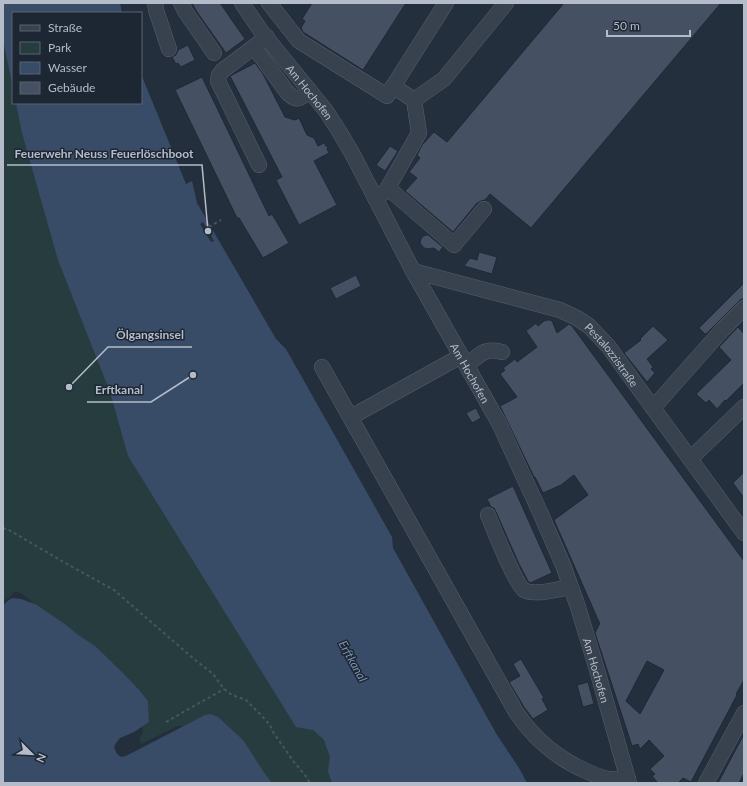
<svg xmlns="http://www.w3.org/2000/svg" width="747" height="786" viewBox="0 0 747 786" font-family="Lato,sans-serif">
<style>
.green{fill:#263c3f}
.water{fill:#394c67}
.pier{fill:#242f3e}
.building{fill:#455162;stroke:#1f2835;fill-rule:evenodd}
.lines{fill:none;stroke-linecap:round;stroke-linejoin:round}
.minor-casing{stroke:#565f6c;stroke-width:16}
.path{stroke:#44595c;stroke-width:2;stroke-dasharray:3 3;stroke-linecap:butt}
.minor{stroke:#38414e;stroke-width:15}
.labels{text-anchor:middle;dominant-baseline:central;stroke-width:3;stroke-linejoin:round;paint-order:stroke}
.street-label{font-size:11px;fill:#b4bcc9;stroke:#1d2633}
.water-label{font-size:12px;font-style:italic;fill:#7c92b1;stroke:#1d2633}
.leader{fill:none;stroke:#b4bcc9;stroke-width:1.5}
.callout-dot{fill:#b4bcc9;stroke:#1d2633;stroke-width:1.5}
.callout-label{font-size:12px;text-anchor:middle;font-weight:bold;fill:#b4bcc9;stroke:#1d2633;stroke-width:3;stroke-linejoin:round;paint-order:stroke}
</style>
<rect width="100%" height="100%" fill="#242f3e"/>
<polygon class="green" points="3,3 6,3 13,13 13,103 28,103 354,783 260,783 191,726 177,726 141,744 139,738 143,732 142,718 124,697 27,597 19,592 13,592 11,596 3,602"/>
<g class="water">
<polygon points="3,3 120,3 122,13 13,13 13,88 3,40"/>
<polygon points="141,74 186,184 192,181 197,203 276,339 286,349 392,537 393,548 497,735 519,768 527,783 332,783 328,771 330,757 324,740 313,730 296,727 128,456 110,392 58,260 22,133 16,103 141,103"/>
<polygon points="13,598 21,599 37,605 66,625 77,634 95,646 124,674 140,691 148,701 149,722 134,732 120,738 116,743 114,747 117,754 121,757 126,756 205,715 211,714 218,717 243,740 265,774 272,783 3,783 3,605 10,599"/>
</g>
<polygon class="pier" points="203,222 206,227 208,226 213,234 211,236 214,241 211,242 200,224"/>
<g class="building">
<polygon points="192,3 220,3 245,39 226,53 197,12"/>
<polygon points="312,3 406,3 363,70 303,32 301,28 305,21 302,19"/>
<polygon points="564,3 721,3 531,228 490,194 485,200 481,201 477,203 453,232 405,191 417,178 409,172 420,158 417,155 422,145 434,132 447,142"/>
<polygon points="188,45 195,60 181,67 178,63 176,64 172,57 176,55 178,50"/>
<polygon points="255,63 263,74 285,117 295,120 299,118 307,135 314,138 318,146 324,143 326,146 328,147 327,149 329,153 314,161 337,205 299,225 276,180 282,177 230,76"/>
<polygon points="202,77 269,216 272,214 289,243 263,258 239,218 237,218 175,90"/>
<polygon points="390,146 398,151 385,171 376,165"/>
<polygon points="427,235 428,235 443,247 439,252 434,248 426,249 422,246 420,243 421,239 423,236"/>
<polygon points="479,252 497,257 492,274 464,266 470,258 477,260"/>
<polygon points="356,275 361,286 336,299 330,288"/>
<polygon points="744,283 744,299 741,299 706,334 705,334 699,328"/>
<path d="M547,320H551L553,323L557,333L569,324L572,326L744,561V680L736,694L737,695L691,782L683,778L678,783H658L652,776L655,774L650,769L664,756L649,740L640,749L638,744L632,746L595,633L600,623L599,622L554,520L588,495L574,475L561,485L543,493L535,477H534L500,406L517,397L500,374L505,370L503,368L515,359L517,362L537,347L526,331L536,323L538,326L544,321ZM647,661L664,670L640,714L626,701Z"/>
<polygon points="653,326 668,340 647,359 653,367 651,369 655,373 647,382 624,353 641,340 640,339"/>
<polygon points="738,327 744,334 744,383 726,401 725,400 717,409 709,400 706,403 696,394 731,360 719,347"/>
<polygon points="476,408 481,418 472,423 466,413"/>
<polygon points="744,472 744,498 733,483"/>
<polygon points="513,486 552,573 530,583 528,581 519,564 496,512 494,508 491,507 487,499"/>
<polygon points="521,659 544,698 542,699 548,710 533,719 524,707 509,682 520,676 513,664"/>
<polygon points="588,682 594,704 583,707 577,685"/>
<polygon points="744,734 744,773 739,783 718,783"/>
</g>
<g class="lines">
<g class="minor-casing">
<g id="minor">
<polyline points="155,3 156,10 169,49"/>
<polyline points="181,3 185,11 214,53"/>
<path id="s1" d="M242,3L261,31L326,111L339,131L353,155L413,271L499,423L540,512L563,565L578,607L597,670L629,783"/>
<polyline points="269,3 299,41 387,96 446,3"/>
<path d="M254,47L287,92C297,103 300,98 310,91"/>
<polyline points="414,100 444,79 506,3"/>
<polyline points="259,165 218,81 219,75 222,71 267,37"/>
<polyline points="388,188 454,245 484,209"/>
<polyline points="375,198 386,191 419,133 414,100 393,86"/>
<path id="s2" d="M413,271L560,310L577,318L589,326L608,346L744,533"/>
<path d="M467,365C480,355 484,347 502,352"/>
<path d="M322,367L516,712C534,739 556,758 586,771C593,774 601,778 609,779C616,780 622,779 628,779"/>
<polyline points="653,408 723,329 744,308"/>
<polyline points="351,417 461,356"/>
<polyline points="690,459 744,407"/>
<path d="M488,515C493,528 516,585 524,590C534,596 560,589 570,587"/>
<polyline points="706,783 744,713"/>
</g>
</g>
<g class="path">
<polyline points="209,227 221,220"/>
<polyline points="3,528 9,530 67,564 114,590 194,659 213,674 224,689 232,695 246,700 260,714 270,725 273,732 294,762 305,775 310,783"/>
<polyline points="166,722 224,689"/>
</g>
<use href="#minor" class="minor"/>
</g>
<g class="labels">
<g class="street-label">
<text stroke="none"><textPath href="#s1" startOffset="112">Am Hochofen</textPath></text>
<text stroke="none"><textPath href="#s2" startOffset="222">Pestalozzistraße</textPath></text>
<text stroke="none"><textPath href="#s1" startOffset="436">Am Hochofen</textPath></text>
<text stroke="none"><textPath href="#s1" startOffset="760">Am Hochofen</textPath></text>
</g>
<g class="water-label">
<text transform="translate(353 661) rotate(61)">Erftkanal</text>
</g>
</g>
<path class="leader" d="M208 231L202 165H7M69 387L108 347H192M193 375L151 402H87"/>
<g class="callout-dot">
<circle cx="208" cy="231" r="4"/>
<circle cx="69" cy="387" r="4"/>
<circle cx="193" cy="375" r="4"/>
</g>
<g class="callout-label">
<text x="104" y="158">Feuerwehr Neuss Feuerlöschboot</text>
<text x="150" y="339">Ölgangsinsel</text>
<text x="119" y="394">Erftkanal</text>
</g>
<rect width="747" height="786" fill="none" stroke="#b4bcc9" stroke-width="8"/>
<rect x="12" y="12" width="130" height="92" fill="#1d2633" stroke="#59626f"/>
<rect x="20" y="25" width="20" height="6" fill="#38414e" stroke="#59626f"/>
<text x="48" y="32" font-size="12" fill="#b4bcc9">Straße</text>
<rect x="20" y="42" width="20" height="12" fill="#263c3f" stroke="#59626f"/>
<text x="48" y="52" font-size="12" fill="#b4bcc9">Park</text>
<rect x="20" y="62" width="20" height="12" fill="#394c67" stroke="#59626f"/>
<text x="48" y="72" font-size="12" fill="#b4bcc9">Wasser</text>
<rect x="20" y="82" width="20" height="12" fill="#455162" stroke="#59626f"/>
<text x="48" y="92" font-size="12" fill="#b4bcc9">Gebäude</text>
<g transform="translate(32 754) rotate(114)" stroke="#1d2633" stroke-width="3" paint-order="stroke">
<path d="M0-3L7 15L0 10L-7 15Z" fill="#b4bcc9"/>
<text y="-6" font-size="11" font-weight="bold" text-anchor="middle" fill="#b4bcc9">N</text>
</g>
<path d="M607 30v6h83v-6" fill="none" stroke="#b4bcc9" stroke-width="2"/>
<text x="613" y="30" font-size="12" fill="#b4bcc9" stroke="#1d2633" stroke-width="3" paint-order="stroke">50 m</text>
</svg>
